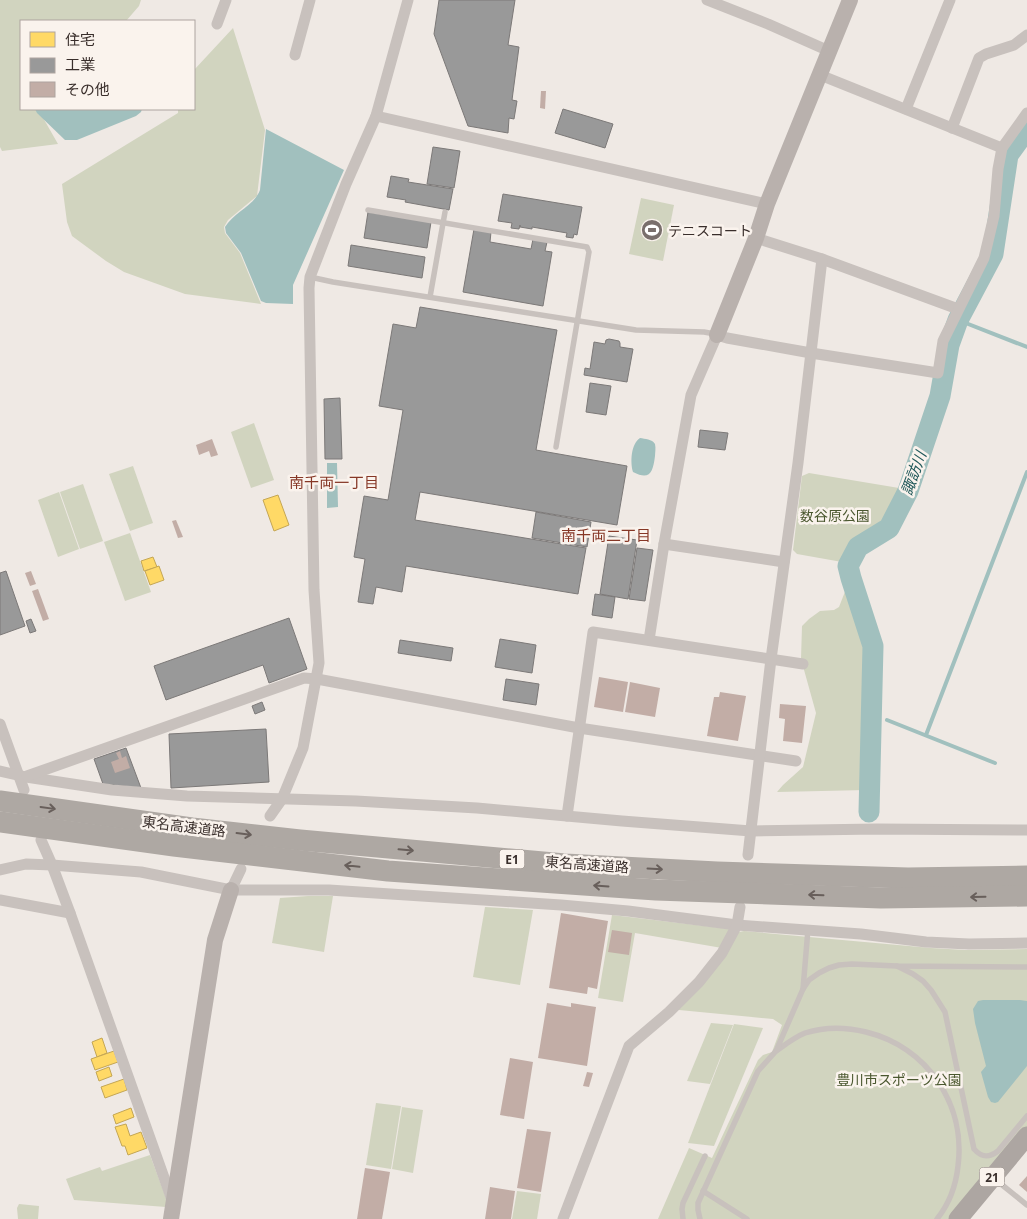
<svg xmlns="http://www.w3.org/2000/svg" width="1027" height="1219" viewBox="0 0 1027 1219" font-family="'Noto Sans','Noto Sans JP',sans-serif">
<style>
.green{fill:#d1d4bf}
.water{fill:#a1c0be}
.homes{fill:#ffd966;stroke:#c4a654}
.industry{fill:#999;stroke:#7c7978}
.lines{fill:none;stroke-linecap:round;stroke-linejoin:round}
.stream{stroke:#a1c0be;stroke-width:4}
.river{stroke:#a1c0be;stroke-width:21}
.building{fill:#c2ada6}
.lane{stroke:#c8c1bd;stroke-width:5.5}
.street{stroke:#c8c1bd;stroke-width:11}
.secondary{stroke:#b9b1ad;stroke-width:16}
.primary{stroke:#ada6a2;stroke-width:19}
.highway{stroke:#aea8a3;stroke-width:21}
.oneway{stroke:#685f5b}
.labels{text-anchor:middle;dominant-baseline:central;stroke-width:5;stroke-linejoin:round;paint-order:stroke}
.shield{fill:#faf3ed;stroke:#736965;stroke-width:1}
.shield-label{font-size:12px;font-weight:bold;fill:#392e2b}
.poi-label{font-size:14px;fill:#392e2b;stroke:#faf3ed;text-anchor:start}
.park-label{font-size:14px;fill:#4a572f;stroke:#faf3ed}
.street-label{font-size:14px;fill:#392e2b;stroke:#faf3ed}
.water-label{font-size:15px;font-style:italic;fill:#21595a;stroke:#faf3ed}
.neighbourhood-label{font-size:15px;fill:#863726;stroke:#faf3ed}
</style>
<rect width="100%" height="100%" fill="#efe9e4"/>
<g class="green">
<polygon points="0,0 141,0 139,6 126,21 21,21 21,109 38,109 58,144 2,151 0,147"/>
<polygon points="233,28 265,130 257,196 228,220 224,227 225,233 240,253 261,304 185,294 124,272 106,261 72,236 67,222 62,184 178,113 178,109 194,109 194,70"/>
<polygon points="641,198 674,205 663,261 629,254"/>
<polygon points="254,423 274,480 251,488 231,432"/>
<polygon points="133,466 153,523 130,531 109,474"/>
<polygon points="809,473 899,488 902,492 886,521 878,529 857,543 847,560 842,562 797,554 793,550 802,476"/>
<polygon points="83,484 103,541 80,549 60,492"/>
<polygon points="59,492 79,549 58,557 38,500"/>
<polygon points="130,533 151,592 125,601 104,542"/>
<polygon points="848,584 865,637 868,653 866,790 777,792 783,785 803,767 816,713 801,659 802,626 809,619 820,611 834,610 839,607"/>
<polygon points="308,896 333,896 324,952 272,943 280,898"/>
<polygon points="485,907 533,910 520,985 473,977"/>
<polygon points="612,915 730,929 722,948 635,933 623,1002 598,998"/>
<polygon points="744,931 931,948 965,950 1027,949 1027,1127 950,1219 658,1219 689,1148 712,1158 758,1060 763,1055 772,1052 782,1025 773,1019 679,1010 677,1008 739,932"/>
<polygon points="711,1023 733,1025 710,1084 687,1081"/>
<polygon points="734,1024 763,1028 714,1146 688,1143"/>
<polygon points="376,1103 401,1106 391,1169 366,1165"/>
<polygon points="402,1107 423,1110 413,1173 392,1169"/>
<polygon points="150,1155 169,1206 166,1207 74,1200 66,1179 100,1167 102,1171"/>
<polygon points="517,1191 541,1194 537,1219 512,1219"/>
<polygon points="19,1204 39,1206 38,1219 18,1219 17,1208"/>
</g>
<g class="water">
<polygon points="35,109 142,109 141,112 136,116 77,140 65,140 37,113"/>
<path d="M266,129L344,170L293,285V304L266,303L261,301L241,253L226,233L225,227C234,212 254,206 260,190Z"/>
<path d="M640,438C645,439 652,439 655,444C656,448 655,453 655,456C653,472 650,481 633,472C630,462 631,444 640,438Z"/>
<polygon points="327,463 337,463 338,507 327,508"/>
<polygon points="983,1000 1020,1000 1027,1001 1027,1066 998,1102 995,1103 991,1102 988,1097 981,1072 986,1066 975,1023 973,1009 978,1001"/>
</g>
<g class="homes">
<polygon points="278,495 289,525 274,531 263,500"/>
<polygon points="153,557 157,567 144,571 141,561"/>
<polygon points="159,566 164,580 150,585 145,571"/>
<polygon points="102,1038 107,1053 97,1057 92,1042"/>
<polygon points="114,1051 118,1062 95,1070 91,1059"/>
<polygon points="109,1067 112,1076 99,1081 96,1072"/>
<polygon points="124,1079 127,1090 105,1098 101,1087"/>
<polygon points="131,1108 134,1117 116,1124 113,1115"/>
<polygon points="126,1124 130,1136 141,1132 147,1148 128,1155 125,1146 122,1146 115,1127"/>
</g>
<g class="industry">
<polygon points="439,0 515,0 508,45 519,47 512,100 517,101 514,119 509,118 508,133 468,126 434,34"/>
<polygon points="563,109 613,124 605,148 555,133"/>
<polygon points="433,147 460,151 454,188 427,184"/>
<polygon points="391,176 409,179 408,182 453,189 449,210 405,202 406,200 387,197"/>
<polygon points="503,194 582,207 577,235 574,234 573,238 566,237 567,233 532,227 532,229 520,227 520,225 519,229 511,228 512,223 498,221"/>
<polygon points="368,212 431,222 427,248 364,238"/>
<polygon points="474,229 491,232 490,242 531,249 533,239 547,242 545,251 552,252 543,306 463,292"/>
<polygon points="351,245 425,257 422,278 348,266"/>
<polygon points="420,307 557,330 536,450 627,466 617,525 420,492 415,520 586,548 578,594 406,566 402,592 376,587 373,604 358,602 365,559 354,557 364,496 388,500 403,410 379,406 393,324 416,328"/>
<polygon points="609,339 619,341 620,343 620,347 633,349 627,382 584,375 585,368 590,369 594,342 605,344 606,340"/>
<polygon points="590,383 611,386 606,415 586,412"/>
<polygon points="340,398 342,459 325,459 324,399"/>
<polygon points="700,430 728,433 725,450 698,447"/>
<polygon points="536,512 591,522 587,547 532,538"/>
<polygon points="609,536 637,540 628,599 600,594"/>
<polygon points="637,548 653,550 645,601 629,599"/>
<polygon points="6,571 25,626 0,635 0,573"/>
<polygon points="595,594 615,597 612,618 592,615"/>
<polygon points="289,618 307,669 269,683 263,665 166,700 154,666"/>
<polygon points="31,619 36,631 30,633 26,621"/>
<polygon points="500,639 536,645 532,673 495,667"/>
<polygon points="400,640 453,648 451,661 398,653"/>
<polygon points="506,679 539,684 536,705 503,700"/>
<polygon points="262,702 265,710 255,714 252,706"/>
<polygon points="266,729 269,782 171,788 169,734"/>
<polygon points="126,748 141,788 103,784 94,759"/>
</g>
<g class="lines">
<g class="stream">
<polyline points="958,320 1027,347"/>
<polyline points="887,720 995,763"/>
<polyline points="926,735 1027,472"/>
</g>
<polyline class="river" points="869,812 873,646 851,578 848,566 858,547 889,528 908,491 940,396 949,345 958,320 993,254 1008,155 1027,129"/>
</g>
<g class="building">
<polygon points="541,91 546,91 545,109 540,108"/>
<polygon points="212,439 218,455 211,457 209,451 199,455 196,445"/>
<polygon points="176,520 183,537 178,538 172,521"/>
<polygon points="31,571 36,584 30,586 25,573"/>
<polygon points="38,589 49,619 43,621 32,591"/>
<polygon points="599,677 628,682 623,712 594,707"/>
<polygon points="630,682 660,688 655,717 625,712"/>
<polygon points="720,692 746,696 738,741 707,736 714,697 719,697"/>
<polygon points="780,704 806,706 802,743 783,741 785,719 779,718"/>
<polygon points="120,751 122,758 126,756 130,768 115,773 111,762 119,759 116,753"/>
<polygon points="561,913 608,921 597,989 588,987 587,994 549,988"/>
<polygon points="612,930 632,933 629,955 608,952"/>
<polygon points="547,1003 571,1007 571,1003 596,1007 587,1066 538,1058"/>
<polygon points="510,1058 533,1062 524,1119 500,1115"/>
<polygon points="587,1072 593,1073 589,1087 583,1086"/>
<polygon points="527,1129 551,1132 541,1192 517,1188"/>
<polygon points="365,1168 390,1172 382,1219 357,1219"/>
<polygon points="1027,1176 1027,1192 1019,1185"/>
<polygon points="490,1187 515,1191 511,1219 485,1219"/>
</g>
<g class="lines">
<g class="lane">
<polyline points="368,210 587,247 589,252 556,447"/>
<polyline points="310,277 333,282 636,330 704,332 715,334"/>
<polyline points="430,297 445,212"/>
<path d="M897,966L913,974L923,981L931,990L945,1012L974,1149C982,1158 989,1158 998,1151L1027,1116"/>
<polyline points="803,989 809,980 819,973 829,968 839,965 852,964 897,966 1027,967"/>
<path d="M776,1051C786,1044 795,1037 805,1033C824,1027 846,1027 866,1032C927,1047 966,1104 958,1166C956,1185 949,1204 937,1219"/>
<polyline points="996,1180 1027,1205"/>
<polyline points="703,1191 747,1219"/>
<polyline points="683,1219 682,1209 683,1203 705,1156"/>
<polyline points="700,1219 698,1210 698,1203 758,1071 776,1051 803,989 808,929"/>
</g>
<g class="street">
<polyline points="707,0 768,24 829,51"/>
<polyline points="217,24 226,0"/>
<polyline points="295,55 310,0"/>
<polyline points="820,75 1002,148"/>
<polyline points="906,109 950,0"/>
<polyline points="376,116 767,204"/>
<polyline points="952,128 979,58 986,54 1014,45 1027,35"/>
<polyline points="756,238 822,259 958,309"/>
<polyline points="664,544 784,562"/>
<polyline points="649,640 664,544 691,395 717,335 727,338 811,353 938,373 943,341 984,258 994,216 998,169 1002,148 1027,113"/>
<polyline points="0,724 24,790"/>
<polyline points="0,771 26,777 112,790 187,796 356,801 477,808 622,821 751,831 877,829 1027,830"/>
<polyline points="27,776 304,678 317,679 579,728 796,761"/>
<polyline points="270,816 282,799 303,748 319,663 314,590 309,288 310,277 346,184 376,116 408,0"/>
<polyline points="567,816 593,632 803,664"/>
<polyline points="41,840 52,865 70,913 172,1200"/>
<polyline points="748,855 771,659 798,463 822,259"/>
<polyline points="0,870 26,864 52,865 141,872 231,890 329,890 561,905 628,911 737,925 861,934 926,942 969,944 1027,943"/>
<polyline points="231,890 241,869"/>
<polyline points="0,900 70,913"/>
<polyline points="563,1219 629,1046 669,1012 699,982 722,953 737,925 740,907"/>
</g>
<g class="secondary">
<polyline points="717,335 756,238 767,204 850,0"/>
<polyline points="171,1219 215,940 231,890"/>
</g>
<polyline class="primary" points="958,1219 1027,1136"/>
<g class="highway">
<polyline points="0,801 192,828 300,840 565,864 717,872 908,878 1027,876"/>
<polyline points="0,822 174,846 388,871 555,883 656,890 881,898 1027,896"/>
</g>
</g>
<defs><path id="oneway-shaft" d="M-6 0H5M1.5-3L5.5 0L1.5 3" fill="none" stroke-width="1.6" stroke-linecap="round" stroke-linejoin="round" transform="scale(1.25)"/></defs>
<g class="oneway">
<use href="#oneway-shaft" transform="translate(48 808) rotate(8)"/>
<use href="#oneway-shaft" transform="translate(244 834) rotate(7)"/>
<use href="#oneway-shaft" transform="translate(406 850) rotate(5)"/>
<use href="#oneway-shaft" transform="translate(352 866) rotate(-174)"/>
<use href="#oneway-shaft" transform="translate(655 869) rotate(3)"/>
<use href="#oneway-shaft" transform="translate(601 886) rotate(-176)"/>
<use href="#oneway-shaft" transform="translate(816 895) rotate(-178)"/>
<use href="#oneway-shaft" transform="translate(978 897) rotate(179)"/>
</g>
<defs>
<g id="stadium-disc" transform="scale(1.125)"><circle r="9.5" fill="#796f6c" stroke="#faf3ed"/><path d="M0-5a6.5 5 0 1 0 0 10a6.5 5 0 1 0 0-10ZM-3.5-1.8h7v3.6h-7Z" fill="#fff"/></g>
</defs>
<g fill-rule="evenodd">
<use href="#stadium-disc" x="652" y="230"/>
</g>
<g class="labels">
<g class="shield">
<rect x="499.5" y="849.5" width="25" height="19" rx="4"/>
<rect x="979.5" y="1167.5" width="25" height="19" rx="4"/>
</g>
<g class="shield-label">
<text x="512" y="859">E1</text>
<text x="992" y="1177">21</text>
</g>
<g class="poi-label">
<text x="668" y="230">テニスコート</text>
</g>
<g class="park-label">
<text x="835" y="515">数谷原公園</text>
<text x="899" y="1079">豊川市スポーツ公園</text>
</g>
<g class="street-label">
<text transform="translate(184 826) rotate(7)">東名高速道路</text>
<text transform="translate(587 864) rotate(4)">東名高速道路</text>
</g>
<g class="water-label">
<text transform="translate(913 473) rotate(-70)">諏訪川</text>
</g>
<g class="neighbourhood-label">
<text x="334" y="482">南千両一丁目</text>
<text x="606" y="535">南千両二丁目</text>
</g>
</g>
<rect x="20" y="20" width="175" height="90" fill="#faf3ed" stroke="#ada49f"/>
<rect x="30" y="32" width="25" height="15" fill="#ffd966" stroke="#ada49f"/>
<text x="65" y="45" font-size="15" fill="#392e2b">住宅</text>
<rect x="30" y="58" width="25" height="15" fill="#999999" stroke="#ada49f"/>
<text x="65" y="70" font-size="15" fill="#392e2b">工業</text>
<rect x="30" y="82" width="25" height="15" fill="#c2ada6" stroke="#ada49f"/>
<text x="65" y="95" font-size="15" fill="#392e2b">その他</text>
</svg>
